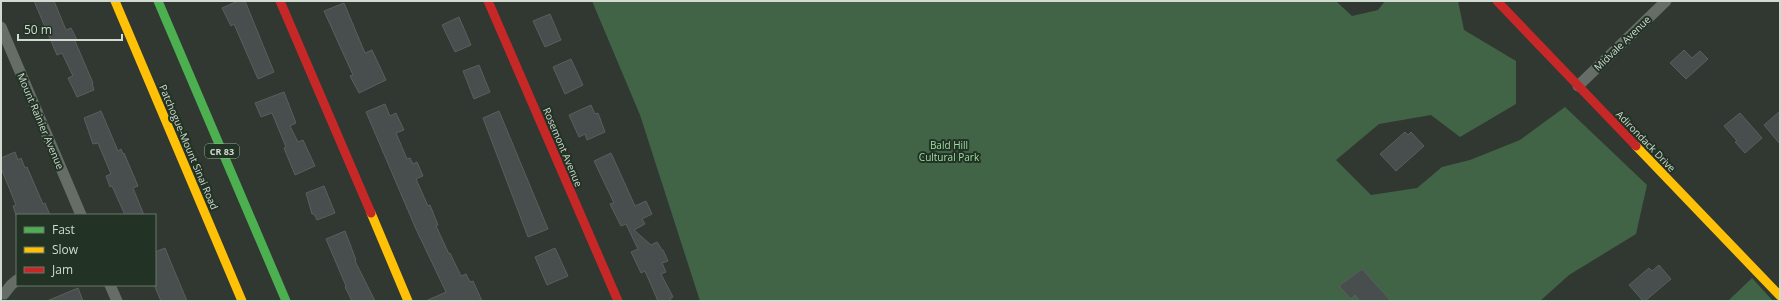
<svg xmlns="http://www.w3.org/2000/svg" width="1781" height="302" viewBox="0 0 1781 302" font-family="'Open Sans',sans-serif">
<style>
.green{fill:#426446}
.building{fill:#484d4d;stroke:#5a5f5f}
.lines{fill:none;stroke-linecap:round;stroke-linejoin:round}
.street{stroke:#666d67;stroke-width:11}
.fast{stroke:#4caf50;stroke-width:9}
.slow{stroke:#ffc107;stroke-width:9}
.jam{stroke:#c62828;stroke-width:9}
.labels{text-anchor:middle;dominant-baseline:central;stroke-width:4;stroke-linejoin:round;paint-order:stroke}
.shield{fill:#223224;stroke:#9ca89e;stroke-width:1}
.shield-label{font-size:9px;font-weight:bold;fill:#d1dbd2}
.street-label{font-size:10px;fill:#d1dbd2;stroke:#223224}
.park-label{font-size:10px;fill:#9bdfa2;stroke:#223224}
</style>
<rect width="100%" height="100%" fill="#303831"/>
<g class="green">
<polygon points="592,1 1336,1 1352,16 1378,10 1385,1 1458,1 1464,30 1516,61 1516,104 1460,137 1431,115 1379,124 1336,160 1371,195 1417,188 1442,167 1470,160 1520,140 1565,107 1647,185 1636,234 1569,275 1540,301 700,301 640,115"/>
<polygon points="1752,278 1773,301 1728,301"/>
</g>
<g class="building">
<polygon points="34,1 54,1 66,30 71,28 77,40 75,41 93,83 92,83 94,90 77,97 68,78 73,76 62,53 57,55"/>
<polygon points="238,1 245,1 274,72 258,79 234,24 231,26 222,8"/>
<polygon points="344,3 365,53 372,50 386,80 359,93 350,76 353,75 324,11"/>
<polygon points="550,14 561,40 545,47 533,21"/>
<polygon points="459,17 471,45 455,52 442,25"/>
<polygon points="1684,50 1692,58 1700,51 1708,59 1686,79 1670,63"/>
<polygon points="571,59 583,85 565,94 553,67"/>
<polygon points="479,65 490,92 474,99 463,71"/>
<polygon points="284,92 296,123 290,126 298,142 303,140 315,166 295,175 284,148 286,147 272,113 261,117 255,103"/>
<polygon points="385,104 390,116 396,113 404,130 396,133 407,159 410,158 413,164 417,162 423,176 416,179 428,206 430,205 438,225 436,226 449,254 450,253 461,276 466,274 470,282 473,281 482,301 426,301 446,292 416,229 366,112"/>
<polygon points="591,105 595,114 598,113 605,132 587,140 585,134 579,137 569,115"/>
<polygon points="101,111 118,151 121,149 123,154 124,153 138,186 133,188 144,215 125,215 112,186 110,187 106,176 111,174 98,143 93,144 84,118"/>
<polygon points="499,111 548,229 528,237 483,118"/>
<polygon points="1780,111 1780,144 1764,125"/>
<polygon points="1740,113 1762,138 1745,153 1735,142 1737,141 1724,126"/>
<polygon points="1405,132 1408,135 1411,132 1424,146 1396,171 1380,154"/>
<polygon points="15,152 18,160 21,158 25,168 27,167 43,204 45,203 50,215 16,215 13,206 16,205 1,168 1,158"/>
<polygon points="611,153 635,206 646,201 652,214 642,219 645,224 634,230 651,245 657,242 662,250 663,250 668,261 662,263 666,272 661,274 673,297 670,298 672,301 658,301 645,271 641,273 631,252 638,249 626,224 621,226 610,204 614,203 594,161"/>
<polygon points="324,186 335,213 317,220 314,214 312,214 306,193"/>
<polygon points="345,231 356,260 355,261 375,301 352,301 345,287 346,286 326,239"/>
<polygon points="165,248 174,270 187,301 161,301 155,287 155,252"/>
<polygon points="555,248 568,276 547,285 535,257"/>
<polygon points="1659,265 1671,279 1645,301 1643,301 1629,285 1649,268 1652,271"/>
<polygon points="1362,269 1391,301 1360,301 1355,295 1351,299 1339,286"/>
<polygon points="78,288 83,301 47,301"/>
</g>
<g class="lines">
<g class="street">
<polyline points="1,27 81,215"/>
<polyline points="1578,86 1666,1"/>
<polyline points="110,285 117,301"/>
<polyline points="4,294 11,285 17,280"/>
</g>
<polyline class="fast" points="158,1 286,301"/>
<g class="slow">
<polyline points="115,1 242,301"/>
<polyline points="1636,146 1780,296"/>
<polyline points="371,213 408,301"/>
</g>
<g class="jam">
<polyline points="280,1 371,213"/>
<polyline points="488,1 618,301"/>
<polyline points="1497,1 1636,146"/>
</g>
</g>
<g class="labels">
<rect class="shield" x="205" y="144" width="34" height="14" rx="3"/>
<g class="shield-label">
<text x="222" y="151">CR 83</text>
</g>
<g class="street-label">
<text transform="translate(1622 43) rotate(-44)">Midvale Avenue</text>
<text transform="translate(41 121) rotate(67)">Mount Rainier Avenue</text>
<text transform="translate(1646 141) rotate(46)">Adirondack Drive</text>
<text transform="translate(189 147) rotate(67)">Patchogue-Mount Sinai Road</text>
<text transform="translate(563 147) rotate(67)">Rosemont Avenue</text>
</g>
<g class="park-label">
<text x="949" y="145">Bald Hill<tspan x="949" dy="12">Cultural Park</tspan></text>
</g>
</g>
<rect width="1781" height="302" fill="none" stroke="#d1dbd2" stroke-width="4"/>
<rect x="16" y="214" width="140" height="72" fill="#223224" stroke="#68766a"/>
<rect x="24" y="227" width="20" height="6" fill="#4caf50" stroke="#68766a"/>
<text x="52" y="234" font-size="12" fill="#d1dbd2">Fast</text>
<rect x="24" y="247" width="20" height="6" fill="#ffc107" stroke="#68766a"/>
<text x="52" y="254" font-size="12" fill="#d1dbd2">Slow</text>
<rect x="24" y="267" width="20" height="6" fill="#c62828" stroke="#68766a"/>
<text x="52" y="274" font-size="12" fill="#d1dbd2">Jam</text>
<path d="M18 34v6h104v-6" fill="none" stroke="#d1dbd2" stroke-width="2"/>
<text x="24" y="34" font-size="12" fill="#d1dbd2" stroke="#223224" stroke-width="3" paint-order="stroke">50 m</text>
</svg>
